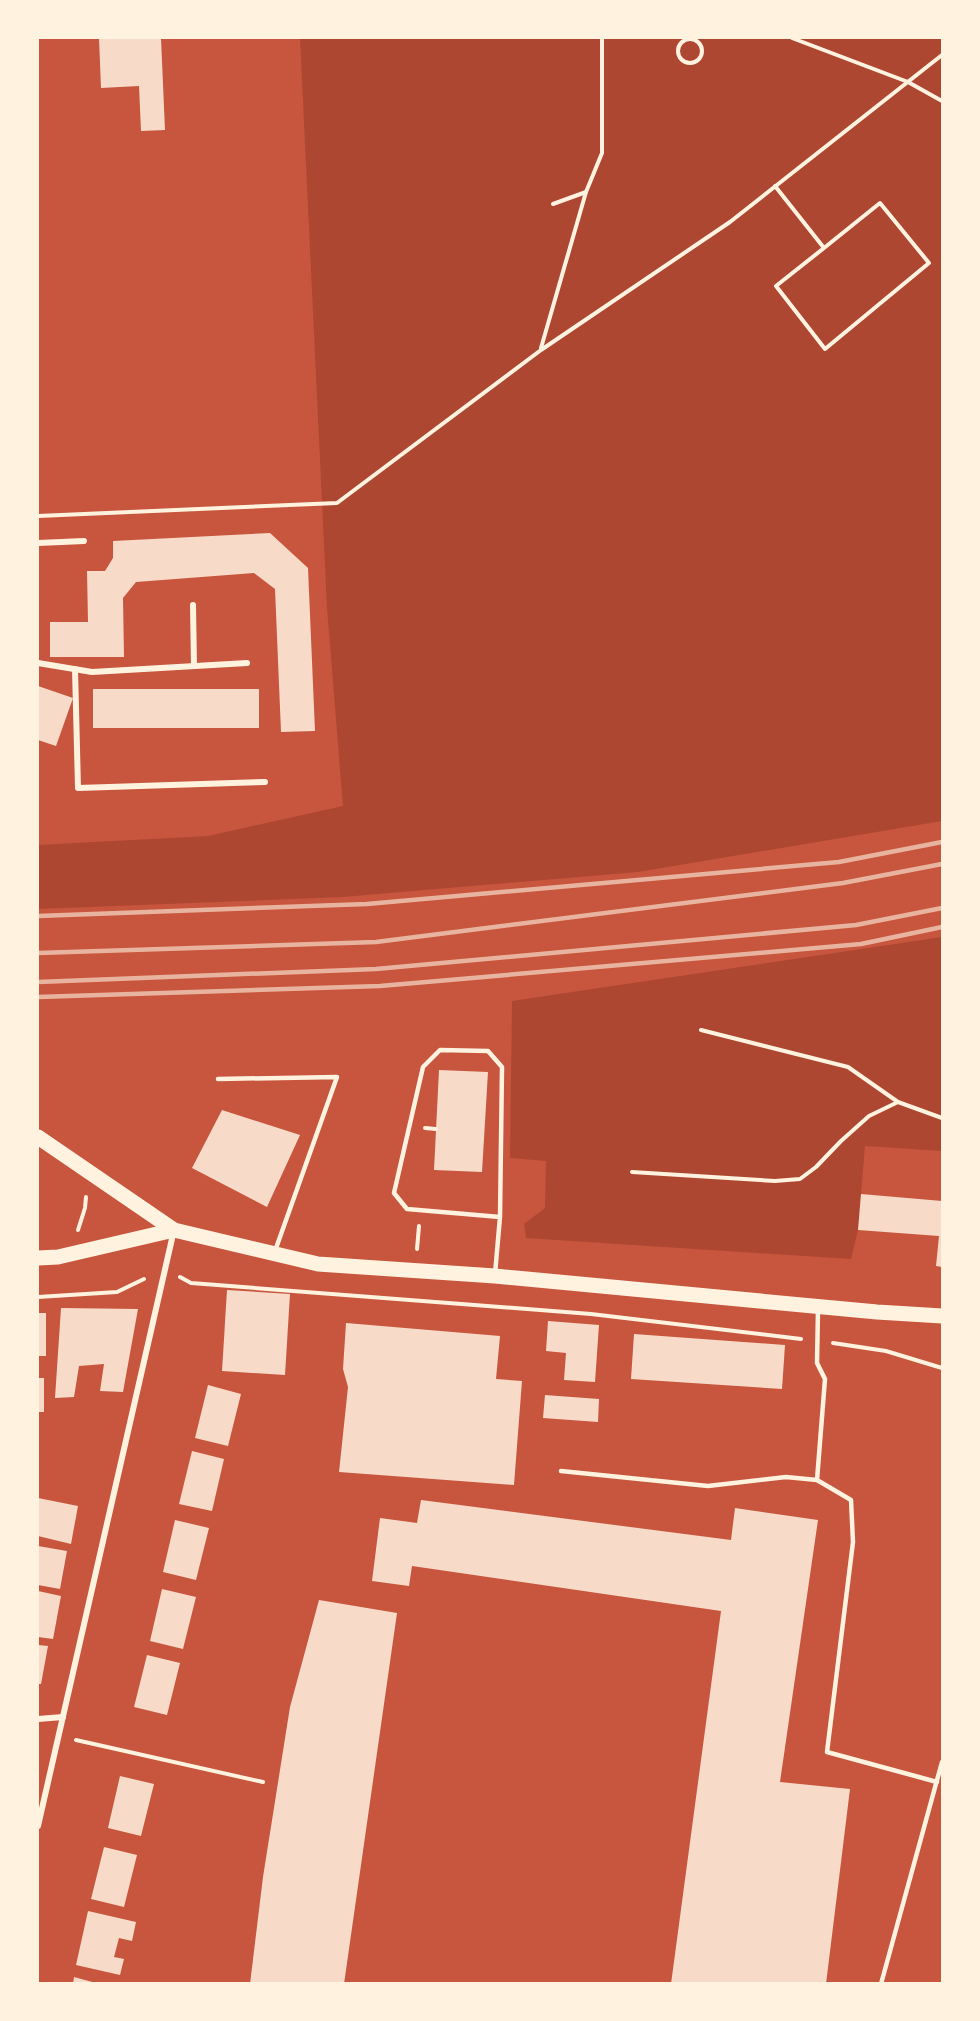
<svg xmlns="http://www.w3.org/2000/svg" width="980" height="2021" viewBox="0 0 980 2021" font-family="Quicksand,sans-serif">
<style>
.green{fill:#ae4732}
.building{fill:#f7dbc8}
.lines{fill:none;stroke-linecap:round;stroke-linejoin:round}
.path{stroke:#fff3e0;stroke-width:4}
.service{stroke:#fff3e0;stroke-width:4.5}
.minor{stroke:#fff3e0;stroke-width:6}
.primary{stroke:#fff3e0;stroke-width:15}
.rail{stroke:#e9b49f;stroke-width:4.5}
</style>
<rect width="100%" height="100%" fill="#c8553d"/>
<g class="green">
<polygon points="300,38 942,38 942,821 638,872 343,897 38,909 38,845 208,836 343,806 327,608"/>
<polygon points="942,937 942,1151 865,1146 858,1230 851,1259 526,1238 524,1224 545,1208 546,1161 510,1158 512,1001"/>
</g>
<g class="building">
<polygon points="99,38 161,38 165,130 141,131 139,86 101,88"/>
<polygon points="270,533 308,568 315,731 281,732 275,589 254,573 136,582 123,598 124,657 50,657 50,622 88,622 87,571 105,571 113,558 113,541"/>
<polygon points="38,686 73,698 56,746 38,740"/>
<rect x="93" y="689" width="166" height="39"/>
<polygon points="439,1070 488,1072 482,1172 434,1170"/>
<polygon points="222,1110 300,1135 267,1207 192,1168"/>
<polygon points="861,1194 942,1201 942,1267 936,1266 939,1236 858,1230"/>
<polygon points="227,1290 290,1294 285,1375 222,1371"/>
<polygon points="61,1308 138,1309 123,1392 100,1391 104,1364 79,1366 74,1397 55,1398"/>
<rect x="38" y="1313" width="8" height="43"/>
<polygon points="548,1321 599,1325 595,1382 564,1380 566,1353 546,1351"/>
<polygon points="346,1323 500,1336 496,1379 522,1381 514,1485 339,1472 348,1387 343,1369"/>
<polygon points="634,1334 785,1345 782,1389 631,1379"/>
<rect x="38" y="1378" width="6" height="34"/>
<polygon points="208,1385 241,1394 228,1446 195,1438"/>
<polygon points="545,1395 599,1399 598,1422 543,1418"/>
<polygon points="192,1451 224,1459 212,1511 179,1504"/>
<polygon points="38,1498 78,1506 71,1544 38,1536"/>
<polygon points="421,1500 731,1540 735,1508 818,1520 780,1782 850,1789 826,1984 671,1984 721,1611 412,1566 409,1586 372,1581 380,1518 417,1523"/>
<polygon points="175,1520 209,1528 196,1580 163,1572"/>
<polygon points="38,1546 67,1551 60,1589 38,1585"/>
<polygon points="162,1589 196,1597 183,1649 150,1641"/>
<polygon points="38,1591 61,1596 53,1639 38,1637"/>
<polygon points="319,1600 397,1613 344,1984 250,1984 263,1877 290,1707"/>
<polygon points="38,1645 48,1646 41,1684 38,1684"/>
<polygon points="147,1655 180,1663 167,1715 134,1707"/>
<polygon points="120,1776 154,1784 141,1836 108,1828"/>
<polygon points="104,1847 137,1855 124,1907 91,1899"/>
<polygon points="88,1911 136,1922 132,1941 119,1938 114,1957 124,1959 120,1975 76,1965"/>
<polygon points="74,1977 96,1983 96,1984 73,1984"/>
</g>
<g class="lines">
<g class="path">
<polyline points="792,38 908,82 942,101"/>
<circle cx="690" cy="51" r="12"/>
<polyline points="775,186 824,248 776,286 825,349 929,263 880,203 824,248"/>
<polyline points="553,204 586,192"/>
<polyline points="541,348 586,192 602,153 602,38"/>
<polyline points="38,516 337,503 541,350 730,222 942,55"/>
<polyline points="701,1030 848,1067 898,1102 942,1118"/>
<polyline points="425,1128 436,1129"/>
<polyline points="632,1172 775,1181 800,1179 816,1167 841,1141 869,1116 898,1102"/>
<polyline points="78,1230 85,1208 86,1197"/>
<polyline points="417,1249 419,1226"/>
<polyline points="180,1277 191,1283 591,1314 801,1339"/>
<polyline points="38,1297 117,1292 144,1279"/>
<polyline points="833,1343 886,1351 942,1368"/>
<polyline points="76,1740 263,1782"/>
</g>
<g class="service">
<polyline points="218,1079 337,1077 275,1251"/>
<polyline points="495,1274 500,1217 502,1067 488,1051 440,1050 423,1067 394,1193 407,1209 500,1217"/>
<polyline points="818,1310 817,1363 825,1379 817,1480 851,1500 853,1542 827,1752 937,1782"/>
<polyline points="561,1471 708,1486 786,1477 817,1480"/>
<polyline points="881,1984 942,1762"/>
</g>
<g class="minor">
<polyline points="38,543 84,541"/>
<polyline points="193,605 194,666"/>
<polyline points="38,663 92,672 247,663"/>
<polyline points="75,669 78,788 265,782"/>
<polyline points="38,1719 63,1717"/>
<polyline points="38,1826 174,1230"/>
</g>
<g class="primary">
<polyline points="38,1137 174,1230 318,1264 495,1276 877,1312 942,1316"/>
<polyline points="38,1258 58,1257 174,1230"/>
</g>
<g class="rail">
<polyline points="38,916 367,904 839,862 942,842"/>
<polyline points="38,953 376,942 843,883 942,864"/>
<polyline points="38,982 376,969 856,925 942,908"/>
<polyline points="38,997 380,986 861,944 942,927"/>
</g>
</g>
<rect width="980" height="2021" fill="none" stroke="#fff3e0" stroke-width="78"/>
</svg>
